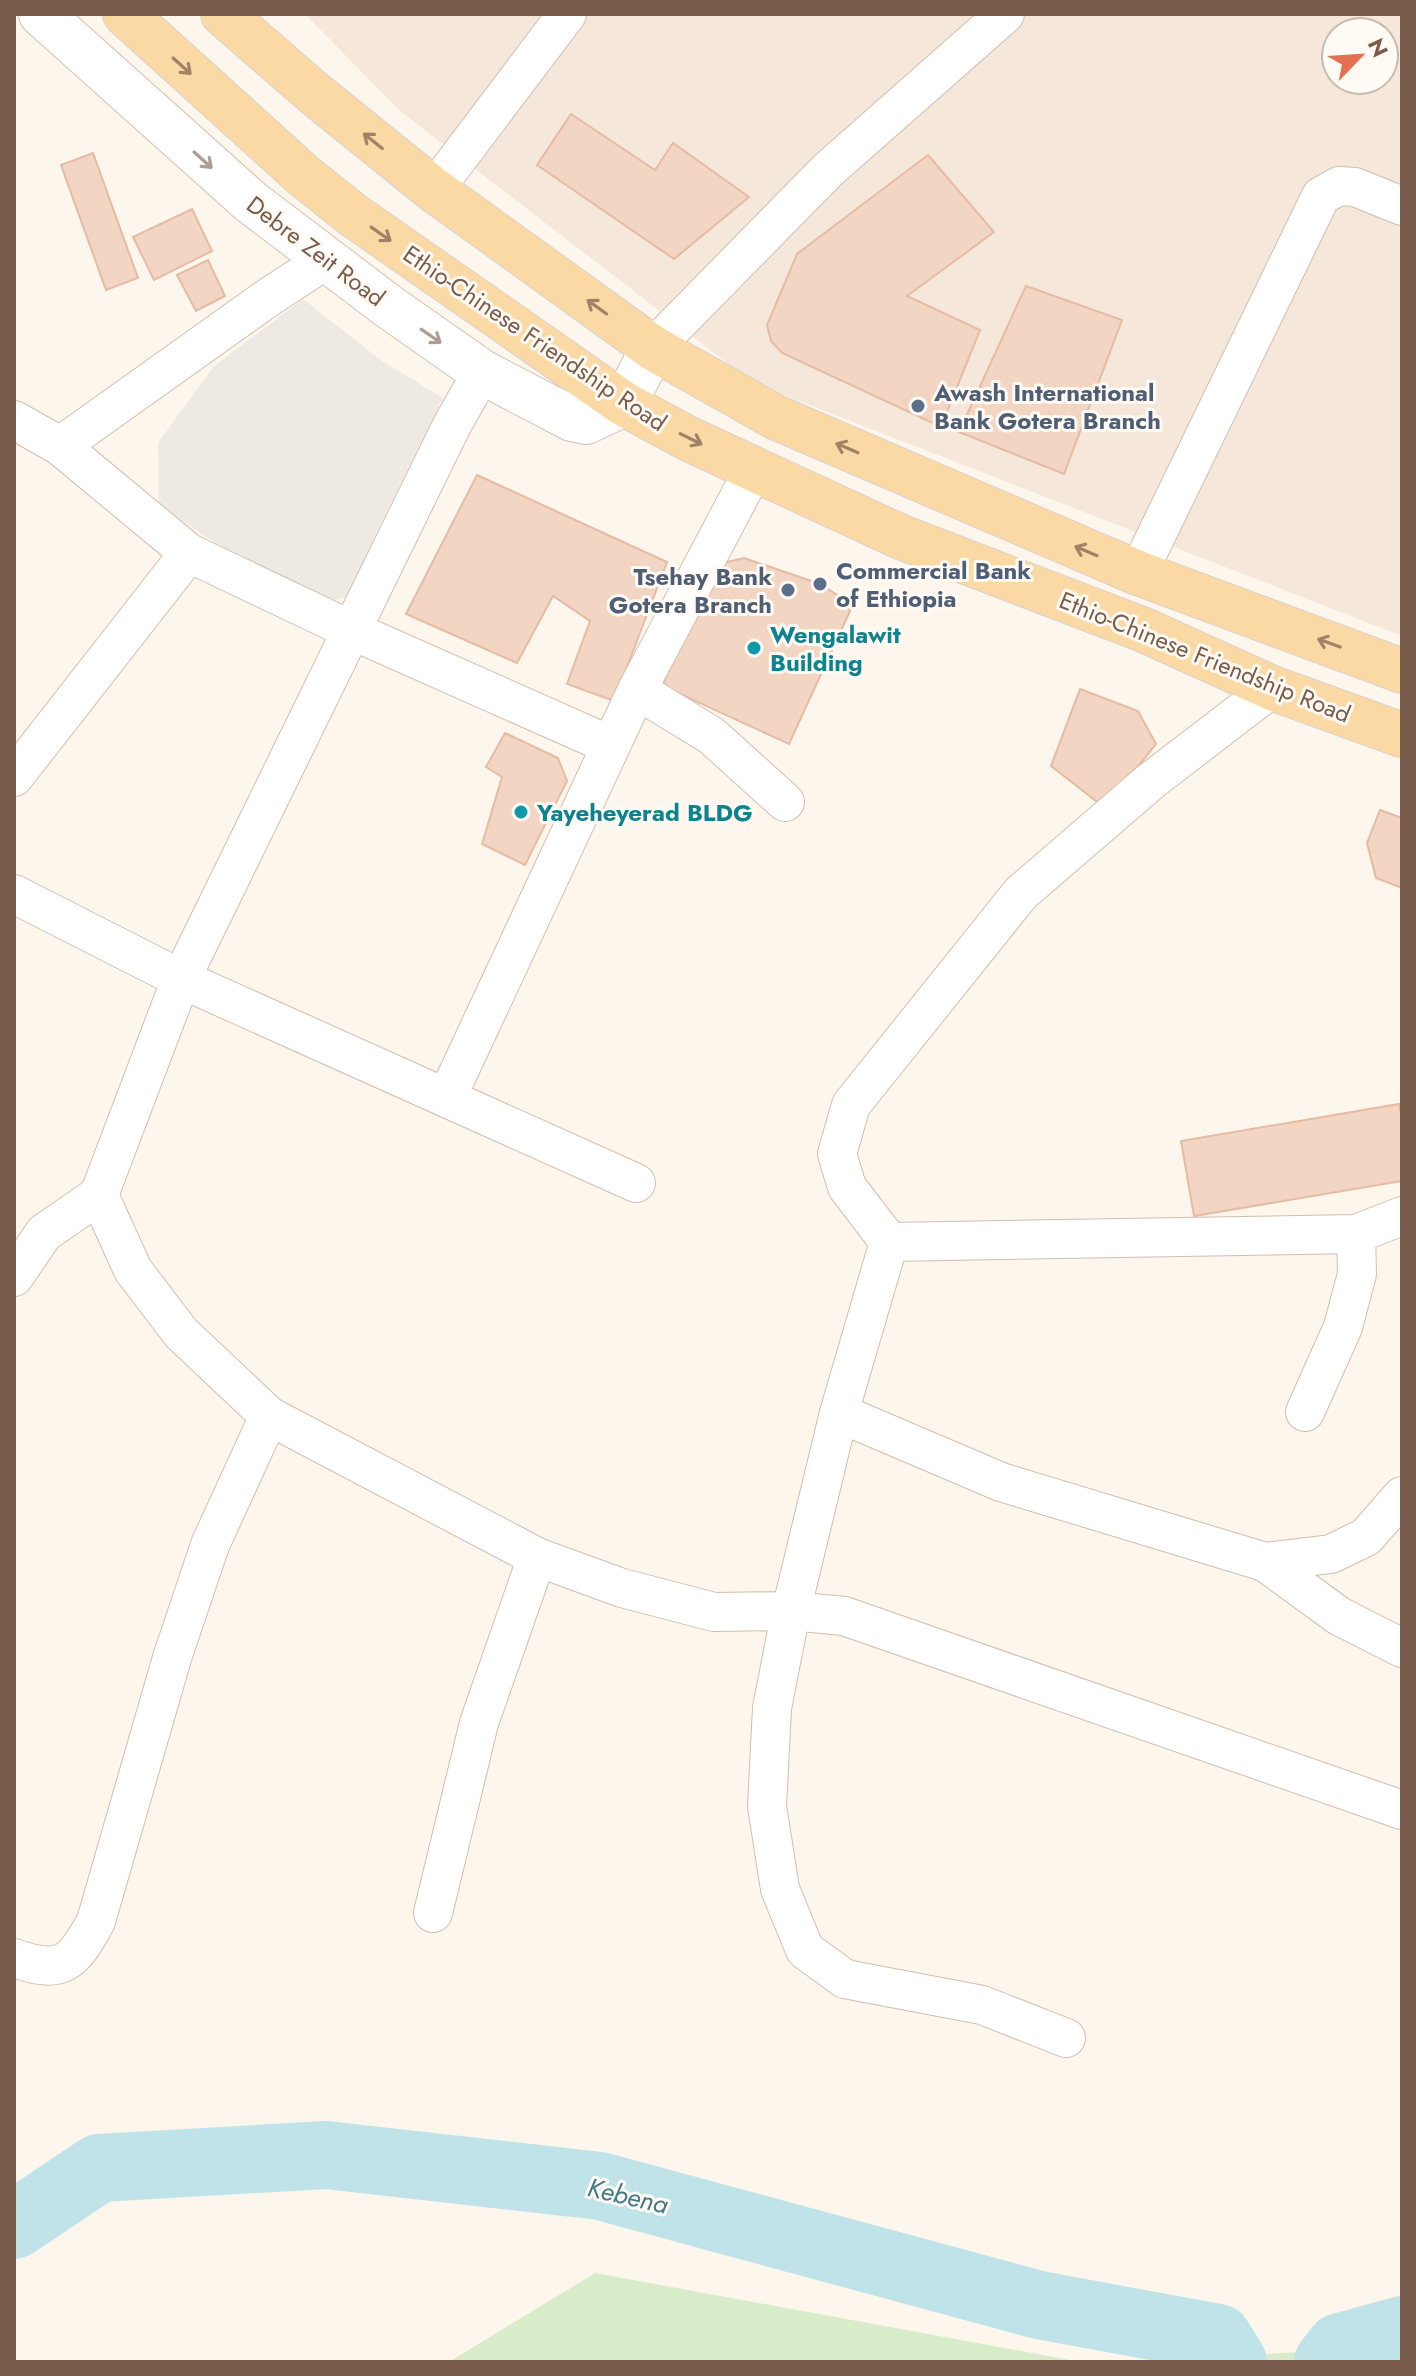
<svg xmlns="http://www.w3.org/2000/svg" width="1416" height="2376" viewBox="0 0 1416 2376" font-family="Jost,sans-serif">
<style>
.residential{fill:#f5e8da;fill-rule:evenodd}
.industrial{fill:#efe9e4}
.green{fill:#d8ecc9}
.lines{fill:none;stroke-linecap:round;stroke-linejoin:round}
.river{stroke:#bfe3e8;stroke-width:68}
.building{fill:#f3d5c3;stroke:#e6bba3;stroke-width:2}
.street-casing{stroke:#d1beb0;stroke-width:40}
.secondary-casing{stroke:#d6c0b0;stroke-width:46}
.primary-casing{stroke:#dad1cd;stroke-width:46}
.street{stroke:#fff;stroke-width:38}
.secondary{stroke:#fff;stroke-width:44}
.primary{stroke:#fbd9a5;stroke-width:44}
.oneway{stroke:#a18267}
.oneway2{stroke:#af9d94}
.service-dot{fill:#5c6f8a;stroke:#fffaf3;stroke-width:3}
.culture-dot{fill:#0f9aa8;stroke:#fffaf3;stroke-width:3}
.labels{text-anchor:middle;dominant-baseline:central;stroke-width:6;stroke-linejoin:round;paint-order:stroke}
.street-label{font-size:24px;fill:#7a5c4d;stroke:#fffaf3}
.service-label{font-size:24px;font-weight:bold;fill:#4e5e75;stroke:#fffaf3;text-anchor:start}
.culture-label{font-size:24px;font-weight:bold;fill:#0d838f;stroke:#fffaf3;text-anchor:start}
.water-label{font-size:26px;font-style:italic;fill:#437c86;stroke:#fffaf3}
</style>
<rect width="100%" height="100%" fill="#fdf6ec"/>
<path class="residential" d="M305,14H1402V636L753,383L400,111ZM1336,32H1384V80H1336Z"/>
<polygon class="industrial" points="303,299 382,361 443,398 376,533 349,596 322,603 248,565 159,505 158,443 214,366"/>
<g class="green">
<polygon points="595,2273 1081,2362 449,2362"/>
<polygon points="1402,2346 1402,2362 1128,2362"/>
</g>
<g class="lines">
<g class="river">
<polyline points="14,2225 99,2168 326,2155 600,2186 1039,2305 1218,2338 1233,2362"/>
<polyline points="1328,2362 1340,2347 1402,2330"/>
</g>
</g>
<g class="building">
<polygon points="571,114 655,170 673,143 749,197 674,259 537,165"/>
<polygon points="93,153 138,278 106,290 61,165"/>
<polygon points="928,155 994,232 907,296 980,330 941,427 782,353 771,341 767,325 797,254"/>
<polygon points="192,209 212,251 154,280 133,237"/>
<polygon points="208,260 225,296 196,311 177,275"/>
<polygon points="1026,286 1122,320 1064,474 959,432"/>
<polygon points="477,475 667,562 614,701 567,684 590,621 553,596 517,663 406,614"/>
<polygon points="744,558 820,584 845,600 850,611 789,744 663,686 697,584 727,562"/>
<polygon points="1080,689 1138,711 1156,744 1105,808 1051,766"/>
<polygon points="505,733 558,758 567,781 525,865 482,844 502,777 486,767"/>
<polygon points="1380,810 1402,818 1402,888 1376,878 1367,843"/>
<polygon points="1399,1104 1402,1121 1402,1181 1194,1216 1181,1141"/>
</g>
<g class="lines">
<g class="street-casing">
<g id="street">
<polyline points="434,190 567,14"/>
<polyline points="653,348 828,170 1005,14"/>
<polyline points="14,420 60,446 189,553 353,631 610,745"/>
<polyline points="60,446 266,299 327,259"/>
<polyline points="1138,573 1321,196 1339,186 1355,187 1402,206"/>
<polyline points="637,690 712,736 785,802"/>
<polyline points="14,777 189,553"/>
<polyline points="14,894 181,979 636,1183"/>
<polyline points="447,1097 637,690 754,469"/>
<polyline points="99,1195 133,1270 181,1333 269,1416 537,1557 622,1588 714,1612 791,1611 844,1616 1402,1810"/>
<polyline points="889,1242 839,1413 791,1611 772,1708 767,1806 780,1889 805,1950 845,1979 982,2005 1066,2038"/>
<polyline points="889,1242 847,1187 837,1154 851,1105 1021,893 1151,781 1272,688"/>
<polyline points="889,1242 1356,1234 1402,1216"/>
<polyline points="14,1277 44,1233 99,1195 181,979 452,425 482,372"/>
<polyline points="1305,1412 1343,1327 1357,1274 1356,1234"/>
<polyline points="839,1413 1001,1482 1265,1562 1331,1554 1366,1537 1402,1496"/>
<polyline points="1265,1562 1339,1616 1402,1648"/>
<polyline points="433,1913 479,1723 537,1557"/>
<path d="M14,1958C62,1975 73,1964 96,1921L172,1658L210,1545L269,1416"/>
</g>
</g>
<g class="secondary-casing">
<polyline id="secondary" points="41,14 251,202 388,306 482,372 572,419 586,422 624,404 653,348"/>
</g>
<g class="primary-casing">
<g id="primary">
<polyline points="125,14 304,176 353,215 624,404 689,439 901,537 1144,630 1272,688 1402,735"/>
<polyline points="223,14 315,94 434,190 653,348 775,417 1138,573 1402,671"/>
</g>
</g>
<use href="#street" class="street"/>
<use href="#secondary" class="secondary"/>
<use href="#primary" class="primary"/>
</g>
<defs><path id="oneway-shaft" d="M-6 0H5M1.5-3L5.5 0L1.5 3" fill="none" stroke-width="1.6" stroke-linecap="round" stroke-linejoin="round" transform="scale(2)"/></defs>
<g class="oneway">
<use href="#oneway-shaft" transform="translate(182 66) rotate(42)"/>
<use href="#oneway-shaft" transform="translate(373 141) rotate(-141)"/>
<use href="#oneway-shaft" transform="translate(381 234) rotate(35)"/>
<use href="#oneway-shaft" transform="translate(597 307) rotate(-144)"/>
<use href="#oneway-shaft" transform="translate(691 439) rotate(26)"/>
<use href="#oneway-shaft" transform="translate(847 448) rotate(-157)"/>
<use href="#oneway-shaft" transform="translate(1086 551) rotate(-157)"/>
<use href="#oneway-shaft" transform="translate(1329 643) rotate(-160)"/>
</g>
<g class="oneway2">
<use href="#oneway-shaft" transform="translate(203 160) rotate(42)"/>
<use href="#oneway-shaft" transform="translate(431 336) rotate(35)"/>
</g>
<g class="service-dot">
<circle cx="918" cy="406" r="8"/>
<circle cx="820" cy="584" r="8"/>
<circle cx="788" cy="590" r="8"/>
</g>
<g class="culture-dot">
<circle cx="754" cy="648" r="8"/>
<circle cx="521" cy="812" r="8"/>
</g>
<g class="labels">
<g class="street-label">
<text transform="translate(316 251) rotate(37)">Debre Zeit Road</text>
<text transform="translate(535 338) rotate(34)">Ethio-Chinese Friendship Road</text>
<text transform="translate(1205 657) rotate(22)">Ethio-Chinese Friendship Road</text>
</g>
<g class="service-label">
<text x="934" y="392">Awash International<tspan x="934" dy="28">Bank Gotera Branch</tspan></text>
<text x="836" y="570">Commercial Bank<tspan x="836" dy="28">of Ethiopia</tspan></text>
<text x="772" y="576" text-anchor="end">Tsehay Bank<tspan x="772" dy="28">Gotera Branch</tspan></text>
</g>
<g class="culture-label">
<text x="770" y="634">Wengalawit<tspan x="770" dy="28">Building</tspan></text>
<text x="537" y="812">Yayeheyerad BLDG</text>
</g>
<g class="water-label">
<text transform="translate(628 2196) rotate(13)">Kebena</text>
</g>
</g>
<rect width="1416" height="2376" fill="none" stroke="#7a5c4d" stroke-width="32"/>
<g transform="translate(1360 56) rotate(65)"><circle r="38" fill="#fffaf3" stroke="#cabbb1" stroke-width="2"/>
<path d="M0-6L14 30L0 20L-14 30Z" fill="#e76f51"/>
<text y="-12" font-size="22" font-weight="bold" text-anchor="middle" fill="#7a5c4d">N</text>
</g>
</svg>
